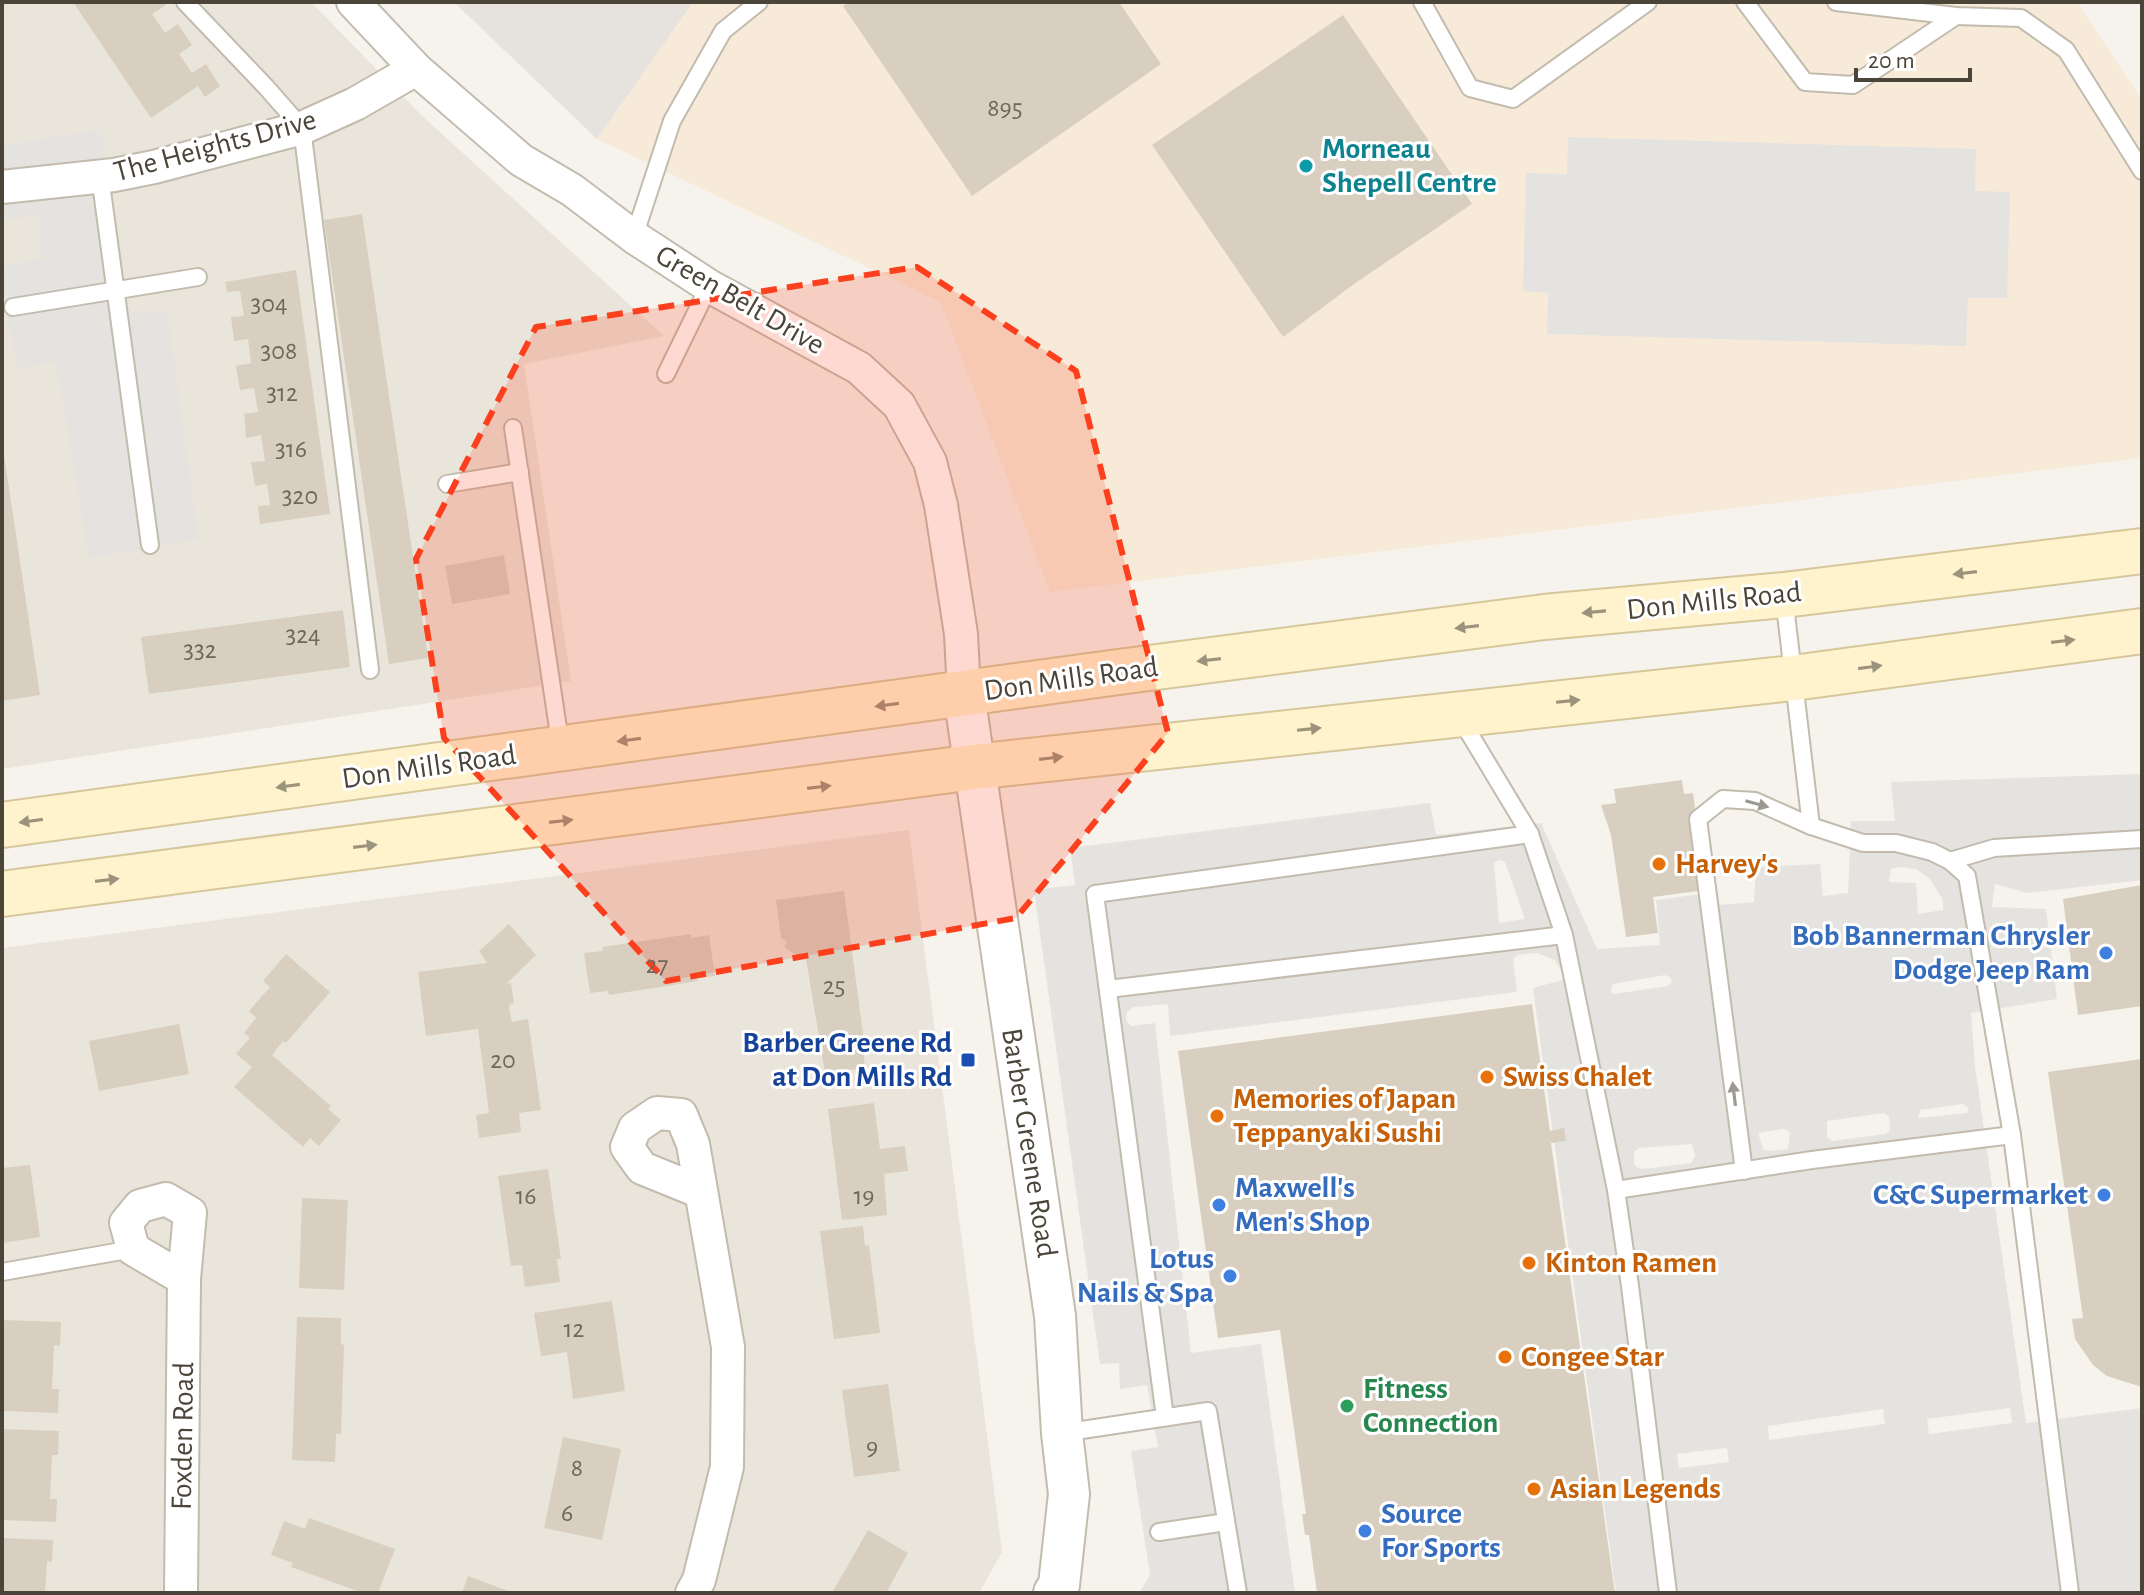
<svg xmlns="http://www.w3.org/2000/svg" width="2144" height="1595" viewBox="0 0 2144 1595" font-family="'Alegreya Sans',sans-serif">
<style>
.residential{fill:#eae5da}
.commercial{fill:#f7ead8}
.industrial{fill:#e6e2dd}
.parking{fill:#e5e3e0;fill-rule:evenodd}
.building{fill:#d8cfc1}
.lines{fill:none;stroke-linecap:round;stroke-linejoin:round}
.service-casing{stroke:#c2bbae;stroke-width:20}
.minor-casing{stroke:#c2bbae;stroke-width:36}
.tertiary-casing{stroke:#c2bbae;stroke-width:44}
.secondary-casing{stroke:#d6c79b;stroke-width:48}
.service{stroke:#fff;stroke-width:16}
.minor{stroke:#fff;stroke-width:32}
.tertiary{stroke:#fff;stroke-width:40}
.secondary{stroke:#fff3cd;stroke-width:44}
.oneway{fill:#9c937c}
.oneway2{fill:#9c9892}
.marked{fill:#fc3f1d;fill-opacity:0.2;stroke:#fc3f1d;stroke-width:6;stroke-dasharray:16 10;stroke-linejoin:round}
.culture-dot{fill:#0f9aa8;stroke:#fff;stroke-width:3}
.food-dot{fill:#e8710a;stroke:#fff;stroke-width:3}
.shop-dot{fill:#3f7fe0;stroke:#fff;stroke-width:3}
.transit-dot{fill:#1a4fb4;stroke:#fff;stroke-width:3}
.leisure-dot{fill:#2e9e5b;stroke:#fff;stroke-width:3}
.labels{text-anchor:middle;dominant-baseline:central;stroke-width:6;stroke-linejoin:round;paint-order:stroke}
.number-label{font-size:26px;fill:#6e675b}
.street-label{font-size:30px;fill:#4b4439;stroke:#fff}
.culture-label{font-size:30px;font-weight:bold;fill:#0d838f;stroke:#fff;text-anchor:start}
.food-label{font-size:30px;font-weight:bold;fill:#c56008;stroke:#fff;text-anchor:start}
.shop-label{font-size:30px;font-weight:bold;fill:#366cbe;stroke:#fff;text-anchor:end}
.transit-label{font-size:30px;font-weight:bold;fill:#164399;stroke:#fff;text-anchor:end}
.leisure-label{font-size:30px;font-weight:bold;fill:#27864d;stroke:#fff;text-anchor:start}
</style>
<rect width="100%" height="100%" fill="#f6f3ec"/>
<g class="residential">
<polygon points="2,2 311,2 420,114 664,336 524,364 571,681 2,769"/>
<polygon points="909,830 1002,1552 979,1593 2,1593 2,948"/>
</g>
<polygon class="commercial" points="693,2 2077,2 2142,100 2142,458 1050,592 941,302 597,139"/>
<polygon class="industrial" points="454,2 693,2 597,139"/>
<g class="parking">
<polygon points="101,130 128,312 167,311 199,540 89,558 56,362 17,368 2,283 2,267 41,258 38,215 2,221 2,145"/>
<polygon points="1568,137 1976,149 1975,191 2010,192 2007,298 1968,298 1966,346 1547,334 1548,293 1523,291 1526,173 1567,174"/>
<path d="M2142,774V880L2027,893L1995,884L1992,907L2046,909L2057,999L1971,1013L1975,1066L2026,1423L2142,1408V1593H1616L1533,988L1566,979L1555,960L1537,953L1518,955L1513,959L1517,992L1170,1036L1168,1004L1134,1007L1127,1012L1126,1020L1131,1026L1155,1023L1191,1353L1261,1344L1295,1593H1139L1150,1575L1131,1451L1158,1447L1147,1385L1120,1389L1119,1363L1100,1364L1034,890L1075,885L1070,848L1430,803L1436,835L1541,823L1597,949L1660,945L1656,900L1716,892L1718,905L1754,902L1756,867L1820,864L1823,896L1848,893L1851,821H1895L1891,782ZM1499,860L1505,862L1525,919L1499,923L1494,863ZM1901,867L1916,869L1930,879L1943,900V910L1918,914L1916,883L1889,882L1891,869ZM1665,975L1671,978L1672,982L1668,986L1614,994L1610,992L1613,984ZM1963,1104L1969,1108L1967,1113L1918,1118L1920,1110ZM1884,1113L1889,1117L1890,1130L1886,1134L1832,1141L1827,1137V1121ZM1783,1129L1790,1132L1788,1149L1768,1151L1763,1149L1758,1133ZM1692,1144L1695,1156L1691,1163L1643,1169L1638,1168L1634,1164V1152L1639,1148ZM2010,1408L2012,1423L1929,1434L1927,1419ZM1883,1409L1885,1424L1769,1440L1768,1426ZM1727,1448L1729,1462L1679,1468L1677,1454Z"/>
</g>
<g class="building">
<polygon points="73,2 164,2 166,5 152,14 165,33 178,24 192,45 179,54 192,73 206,64 220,86 205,97 198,86 151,118"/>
<polygon points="849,2 1119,2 1161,64 972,196 843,6"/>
<polygon points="1343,15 1472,204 1354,284 1283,337 1152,145"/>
<polygon points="362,214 428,658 389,664 324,220"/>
<polygon points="296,270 330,514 260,524 258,506 270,505 267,484 255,486 251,462 265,461 261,435 246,438 244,414 258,412 254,388 240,390 236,366 251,363 248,339 234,341 231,317 244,316 240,291 227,292 225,282"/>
<polygon points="2,441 40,695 2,701"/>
<polygon points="504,555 510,594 452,604 445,566"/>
<polygon points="343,610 350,667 149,694 141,637"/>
<polygon points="1682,780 1684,794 1693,793 1706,890 1653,897 1658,933 1626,937 1611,835 1601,805 1616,803 1614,789"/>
<polygon points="2142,885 2142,1006 2078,1015 2063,899"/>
<polygon points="844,891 865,1049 863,1049 865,1068 825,1073 805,953 803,952 799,957 784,947 787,942 781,938 776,900"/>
<polygon points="509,924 536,955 506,984 511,983 514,1003 510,1004 509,1008 512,1022 528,1019 541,1110 519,1113 521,1132 479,1138 476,1115 489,1113 478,1029 426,1036 418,972 487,963 479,951"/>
<polygon points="691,934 691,938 709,935 715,976 697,978 698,981 609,995 608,991 590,993 584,953 603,951 602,947"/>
<polygon points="286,954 330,992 286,1043 283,1041 272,1055 331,1106 328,1109 341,1120 319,1146 310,1138 303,1147 234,1087 252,1067 236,1054 250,1038 244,1033 256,1018 249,1011 270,987 263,981"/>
<polygon points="1532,1004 1550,1131 1564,1128 1566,1141 1551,1143 1615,1593 1317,1593 1309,1535 1305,1535 1302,1514 1306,1514 1280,1330 1218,1338 1178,1051"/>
<polygon points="179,1024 189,1074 99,1091 89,1041"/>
<polygon points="2142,1059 2142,1387 2107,1376 2093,1365 2075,1339 2072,1319 2083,1318 2048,1072"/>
<polygon points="874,1103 880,1149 905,1146 908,1171 884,1174 887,1215 842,1220 828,1109"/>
<polygon points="30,1165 40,1237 2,1243 2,1168"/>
<polygon points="548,1169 561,1259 557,1259 560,1282 525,1287 522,1265 511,1266 498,1176"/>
<polygon points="302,1198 348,1200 344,1290 299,1288"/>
<polygon points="863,1226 865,1246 869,1245 880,1333 834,1339 820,1231"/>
<polygon points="612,1301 625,1391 573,1399 567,1352 541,1356 534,1313"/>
<polygon points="297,1317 341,1318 341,1344 344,1345 341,1434 336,1434 335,1462 292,1460"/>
<polygon points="2,1320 61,1322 60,1346 54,1345 52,1389 59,1389 58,1413 2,1411"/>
<polygon points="888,1384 900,1471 854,1477 842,1390"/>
<polygon points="2,1429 59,1431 58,1455 52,1455 50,1499 57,1499 56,1522 2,1520"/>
<polygon points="563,1437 621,1449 602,1540 544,1528"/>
<polygon points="309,1518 395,1549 378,1593 363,1593 291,1567 293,1563 271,1555 284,1521 305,1529"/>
<polygon points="868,1530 908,1553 886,1593 832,1593"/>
<polygon points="2,1538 53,1540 52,1562 47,1561 45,1593 2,1593"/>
<polygon points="468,1576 514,1593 462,1593"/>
</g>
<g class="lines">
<g class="service-casing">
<g id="service">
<polyline points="185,2 266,87 302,128 370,670"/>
<polyline points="1422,2 1470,88 1513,99 1648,2"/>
<polyline points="1745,2 1805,82 1853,85 1956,16"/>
<polyline points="1836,2 1956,16 2021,18 2066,50 2142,171"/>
<polyline points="100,176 150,545"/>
<polyline points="634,237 672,121 723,31 759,2"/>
<polyline points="13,307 198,277"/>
<polyline points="666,374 709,286"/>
<polyline points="513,428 561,748"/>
<polyline points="447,484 520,472"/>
<polyline points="1784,597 1811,826"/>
<polyline points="1460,718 1530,834 1564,935 1616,1190 1630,1286 1668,1593"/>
<polyline points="1950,861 1994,848 2142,839"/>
<polyline points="1108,989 1564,935"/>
<polyline points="1744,1171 1698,819 1723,799 1755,801 1811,826 1863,843 1896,843 1932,852 1950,861 1967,876 2012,1135 2070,1593"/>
<polyline points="1616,1190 1812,1160 2012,1135"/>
<polyline points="2,1272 133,1249"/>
<polyline points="1165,1417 1095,894 1530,834"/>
<polyline points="1062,1433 1208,1411 1238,1593"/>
<polyline points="1159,1532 1226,1522"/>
</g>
</g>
<g class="minor-casing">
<g id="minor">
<polyline points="353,2 416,69 521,160 572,190 634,237 709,286 859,368 899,405 930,462 941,505 961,634 964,694"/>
<polyline points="2,187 114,175 154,167 302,128 355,104 416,69"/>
<polyline points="181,1593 184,1279 190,1213 166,1199 140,1206 126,1223 133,1249 184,1279"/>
<polyline points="692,1593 699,1580 727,1467 728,1347 693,1144 681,1115 657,1113 635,1128 627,1147 642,1168 701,1192"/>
</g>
</g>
<g class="tertiary-casing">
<polyline id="tertiary" points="964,694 1055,1316 1062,1433 1069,1494 1059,1585 1054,1593"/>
</g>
<g class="secondary-casing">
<g id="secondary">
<polyline points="2,825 1126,671 1544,617 1784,595 2142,551"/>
<polyline points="2,894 974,767 1793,678 2142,631"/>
</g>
</g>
<use href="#service" class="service"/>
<use href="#minor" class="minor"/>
<use href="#tertiary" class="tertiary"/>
<use href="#secondary" class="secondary"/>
</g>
<defs><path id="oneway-solid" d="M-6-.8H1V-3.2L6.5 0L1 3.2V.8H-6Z" transform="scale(2)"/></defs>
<g class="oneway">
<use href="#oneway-solid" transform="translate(1965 573) rotate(173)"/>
<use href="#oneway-solid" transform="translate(1594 612) rotate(175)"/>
<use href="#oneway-solid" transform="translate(1467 627) rotate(173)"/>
<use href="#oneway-solid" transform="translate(2063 641) rotate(-7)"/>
<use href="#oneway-solid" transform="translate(1209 660) rotate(173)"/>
<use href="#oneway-solid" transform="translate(1870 667) rotate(-8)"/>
<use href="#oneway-solid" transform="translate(1568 701) rotate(-6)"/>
<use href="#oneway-solid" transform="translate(887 705) rotate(172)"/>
<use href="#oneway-solid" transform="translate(1309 729) rotate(-6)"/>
<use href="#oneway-solid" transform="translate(629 740) rotate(172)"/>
<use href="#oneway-solid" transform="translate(1051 758) rotate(-7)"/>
<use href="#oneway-solid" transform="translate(288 786) rotate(172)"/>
<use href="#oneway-solid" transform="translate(819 787) rotate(-7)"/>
<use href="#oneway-solid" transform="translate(31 821) rotate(172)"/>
<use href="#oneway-solid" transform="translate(561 821) rotate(-7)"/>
<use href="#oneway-solid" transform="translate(365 846) rotate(-7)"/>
<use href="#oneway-solid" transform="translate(107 880) rotate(-7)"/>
</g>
<g class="oneway2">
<use href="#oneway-solid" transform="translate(1757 804) rotate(16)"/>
<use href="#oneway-solid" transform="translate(1734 1094) rotate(-97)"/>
</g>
<path class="marked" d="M917,267L1076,371L1168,733L1016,918L666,981L444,738L416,559L536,327Z"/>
<circle class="culture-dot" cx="1306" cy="166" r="8"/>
<g class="food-dot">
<circle cx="1659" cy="864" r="8"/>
<circle cx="1487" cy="1077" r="8"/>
<circle cx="1217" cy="1116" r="8"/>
<circle cx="1529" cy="1263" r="8"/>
<circle cx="1505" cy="1357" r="8"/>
<circle cx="1534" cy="1489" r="8"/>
</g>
<g class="shop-dot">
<circle cx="2106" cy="953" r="8"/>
<circle cx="2104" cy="1195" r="8"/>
<circle cx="1219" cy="1205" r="8"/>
<circle cx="1230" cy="1276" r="8"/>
<circle cx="1365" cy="1531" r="8"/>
</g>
<rect class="transit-dot" x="960" y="1052" width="16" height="16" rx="4"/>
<circle class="leisure-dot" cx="1347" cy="1406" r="8"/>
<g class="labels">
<g class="number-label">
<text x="1005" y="108">895</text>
<text x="269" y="304">304</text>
<text x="279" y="351">308</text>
<text x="282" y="393">312</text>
<text x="291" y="449">316</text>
<text x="300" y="496">320</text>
<text x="303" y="635">324</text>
<text x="200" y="650">332</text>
<text x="657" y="965">27</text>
<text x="834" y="986">25</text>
<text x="503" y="1060">20</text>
<text x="526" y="1196">16</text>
<text x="864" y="1196">19</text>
<text x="574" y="1329">12</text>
<text x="872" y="1447">9</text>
<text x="577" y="1468">8</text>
<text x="567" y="1513">6</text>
</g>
<g class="street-label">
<text transform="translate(215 146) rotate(-15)">The Heights Drive</text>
<text transform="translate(740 300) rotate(30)">Green Belt Drive</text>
<text transform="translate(1714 601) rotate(-6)">Don Mills Road</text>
<text transform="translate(1071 679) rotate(-8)">Don Mills Road</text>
<text transform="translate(429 767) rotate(-8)">Don Mills Road</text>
<text transform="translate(1029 1143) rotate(81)">Barber Greene Road</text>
<text transform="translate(183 1436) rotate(-89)">Foxden Road</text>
</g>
<g class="culture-label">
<text x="1322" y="149">Morneau<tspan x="1322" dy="34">Shepell Centre</tspan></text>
</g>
<g class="food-label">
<text x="1675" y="864">Harvey's</text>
<text x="1503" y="1077">Swiss Chalet</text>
<text x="1233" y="1099">Memories of Japan<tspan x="1233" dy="34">Teppanyaki Sushi</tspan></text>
<text x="1545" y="1263">Kinton Ramen</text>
<text x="1521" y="1357">Congee Star</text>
<text x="1550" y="1489">Asian Legends</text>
</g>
<g class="shop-label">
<text x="2090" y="936">Bob Bannerman Chrysler<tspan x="2090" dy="34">Dodge Jeep Ram</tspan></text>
<text x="1235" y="1188" text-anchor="start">Maxwell's<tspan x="1235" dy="34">Men's Shop</tspan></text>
<text x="2088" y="1195">C&amp;C Supermarket</text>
<text x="1214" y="1259">Lotus<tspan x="1214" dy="34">Nails &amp; Spa</tspan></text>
<text x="1381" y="1514" text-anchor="start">Source<tspan x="1381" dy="34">For Sports</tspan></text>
</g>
<g class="transit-label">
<text x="952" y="1043">Barber Greene Rd<tspan x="952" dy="34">at Don Mills Rd</tspan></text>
</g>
<g class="leisure-label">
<text x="1363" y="1389">Fitness<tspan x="1363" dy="34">Connection</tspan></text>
</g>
</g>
<rect width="2144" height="1595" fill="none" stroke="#4b4439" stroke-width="8"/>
<path d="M1856 68v12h114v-12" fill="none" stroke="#4b4439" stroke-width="4"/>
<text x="1868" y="68" font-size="24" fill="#4b4439" stroke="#ffffff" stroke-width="6" paint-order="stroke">20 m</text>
</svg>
